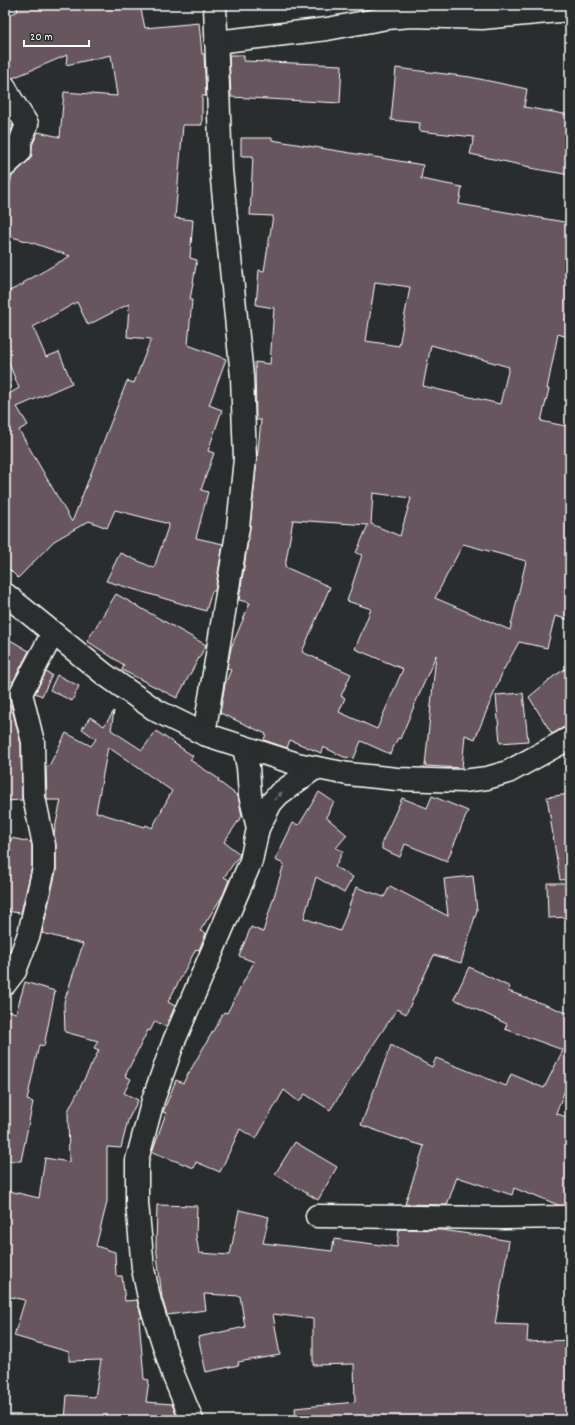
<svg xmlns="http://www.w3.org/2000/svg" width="575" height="1425" viewBox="0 0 575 1425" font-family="Dekko,sans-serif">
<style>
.building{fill:#68575f;stroke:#fff;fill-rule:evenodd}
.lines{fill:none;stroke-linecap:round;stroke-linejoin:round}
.street-casing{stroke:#fff;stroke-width:25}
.secondary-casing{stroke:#fff;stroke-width:25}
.street{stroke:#2a2d2e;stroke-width:22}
.secondary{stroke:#2a2d2e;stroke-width:22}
.oneway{fill:#6a6c6d}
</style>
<rect width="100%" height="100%" fill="#2a2d2e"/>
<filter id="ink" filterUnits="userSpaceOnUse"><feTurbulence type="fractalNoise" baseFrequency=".025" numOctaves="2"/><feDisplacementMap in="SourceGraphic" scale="8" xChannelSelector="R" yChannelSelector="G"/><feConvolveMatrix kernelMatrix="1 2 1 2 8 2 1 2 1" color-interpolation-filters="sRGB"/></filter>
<g filter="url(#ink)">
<g class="building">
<path d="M16,5H140L145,28L199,23L202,54H204L206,96H202V125H183L175,218L193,220L190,258L197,260L190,300H192L188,345L226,359L209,405L222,410L208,451L214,453L201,490L208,492L196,538L223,544L215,591H212L206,611L106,581L120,553L154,568L169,524L115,510L107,528L89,521L54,541L18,578L5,565V387L9,394L19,388L5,354V293L24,284L23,283L70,256L33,243L5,235V202L12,176L31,157L32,145L38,132L60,137L64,92L117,96L111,55L66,65L67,55L13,78L9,76L5,66V17L18,11ZM77,302L88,325L129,304L127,337L151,339L134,383L127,381L72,522L19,430L28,425L17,407L72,383L59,352L46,357L33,327Z"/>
<polygon points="229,55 244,55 244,61 342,65 340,103 231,97"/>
<polygon points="396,68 470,77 527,89 524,107 570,115 570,175 530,168 530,167 470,154 474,137 419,131 420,123 391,120"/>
<polygon points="5,123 13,126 8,139 8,147 5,149"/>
<path d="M241,138H272V140L423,165L421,179L462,187L459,204L570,223V338L558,334L547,389H549L541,421L570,427V620L555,616L547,648L519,642L503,671L475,739L465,735L462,768L425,766L436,655L400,739L398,738L390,754L361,741L354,758L344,757L323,747L321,753L290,740L287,748L264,740L266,734L220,713L225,684L231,670L227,668L231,648L250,603L239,600L250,528L261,420H256L255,362L270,364L274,308L256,305L259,270L264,271L273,216L250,215L253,156H241ZM375,282L410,287L399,346L366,341ZM431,345L509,367L500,404L423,386ZM373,493L411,498L400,536L371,524ZM293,520L368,525L356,553L362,555L347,601L371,609L355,649L403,669L377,729L339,712L345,698L341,696L351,674L302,652L330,587L285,567ZM463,544L526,561L510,630L435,598Z"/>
<polygon points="116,594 206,645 177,698 122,670 124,665 87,641"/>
<polygon points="5,637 29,651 13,682 5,678"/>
<polygon points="570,666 570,726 564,727 552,734 529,697 554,676"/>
<polygon points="46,672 52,675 42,696 35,693"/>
<polygon points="57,675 79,686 72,701 50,690"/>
<polygon points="523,693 528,741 500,743 496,695"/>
<polygon points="5,705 11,705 21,744 22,800 5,801"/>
<path d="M114,711L111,730L142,750L156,731L193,756L190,760L219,779L218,781L238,796L242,816L224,842L240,854L239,856L224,877L229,880L223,895L200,931L206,933L199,950L196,949L168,1002L175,1006L166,1027L155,1021L150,1031L148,1030L125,1076L131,1079L124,1093L138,1100L128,1120L121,1148L107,1147V1202L96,1246L115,1252L116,1276H122L125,1301L137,1300L142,1318H139L144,1379L149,1380L146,1402L172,1404L177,1417V1420H65L67,1395L95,1397L101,1360L69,1361V1352L14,1336L25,1300L5,1296V1190L39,1198L45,1158L69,1162L68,1111L99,1050L94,1048L98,1041L65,1032L64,1002L83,944L42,933L56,871V845L54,833L61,800H47L46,766H49L66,733L91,746L96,739L82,729L90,717L104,726ZM108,747L172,791L152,828L146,825L145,827L96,812Z"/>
<polygon points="319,792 334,802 326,817 347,835 336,848 343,851 335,867 353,877 344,893 316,877 304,918 340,931 356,887 384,897 390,886 448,916 444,879 473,876 477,910 461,963 434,955 406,1014 397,1009 330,1110 305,1094 299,1102 284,1090 256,1139 240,1129 220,1172 196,1162 194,1168 152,1152 166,1113 163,1112 176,1080 183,1083 224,1012 227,1013 254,962 239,956 251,927 263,932 284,864 275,860 293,823 299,825"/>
<polygon points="570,794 570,879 560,880 547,797"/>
<polygon points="432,796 468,811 447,861 405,844 400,857 382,849 382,842 402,798 427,808"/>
<polygon points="11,838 31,842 32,846 32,867 21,913 5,911 5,872"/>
<polygon points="547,883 570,883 570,917 548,918"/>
<polygon points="469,967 510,987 508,991 570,1014 570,1077 556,1113 570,1119 570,1206 558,1205 532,1194 531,1195 514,1188 512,1195 457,1177 447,1205 405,1204 424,1146 394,1137 361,1125 391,1045 432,1067 436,1058 506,1086 511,1074 544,1088 563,1050 505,1029 507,1024 454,999"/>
<polygon points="25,982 55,991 44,1046 39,1045 27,1100 33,1102 21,1161 5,1161 5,1010 16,1013"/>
<polygon points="295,1142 337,1167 318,1200 275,1174"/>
<polygon points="157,1205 197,1206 196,1235 199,1253 230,1255 239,1210 269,1217 263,1243 332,1251 334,1239 397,1247 399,1229 442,1230 483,1236 509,1241 495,1324 528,1325 527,1342 570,1340 570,1420 296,1420 295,1408 355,1402 354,1364 313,1365 313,1319 273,1314 280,1355 238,1362 239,1365 206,1372 198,1337 245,1327 240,1296 204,1294 206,1310 167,1315 162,1298 156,1245"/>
</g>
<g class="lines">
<g class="street-casing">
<g id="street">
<polyline points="216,42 327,29 387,18 411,16 482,18 570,10"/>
<polyline points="5,87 11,99 27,124 20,143 20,152 5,166"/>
<polyline points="204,734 238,527 245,459 242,376 221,170 215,5"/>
<polyline points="5,984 15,971 29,934 44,868 44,845 34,797 33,742 21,693 53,633"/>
<polyline points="317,1216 504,1218 565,1217 570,1219"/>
</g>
</g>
<g class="secondary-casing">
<g id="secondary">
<polyline points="5,594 104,674 157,711 204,734 297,764 348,774 397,779 463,781 487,778 508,772 570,738"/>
<polyline points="258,828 271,803 279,794 315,768"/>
<polyline points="192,1420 173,1374 150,1302 143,1269 140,1235 137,1203 137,1160 153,1100 174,1041 251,861 258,828 250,795 248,767 244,748"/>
</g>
</g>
<use href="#street" class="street"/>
<use href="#secondary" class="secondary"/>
</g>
<defs><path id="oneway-solid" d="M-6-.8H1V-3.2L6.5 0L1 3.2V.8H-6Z"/></defs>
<use class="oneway" href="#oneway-solid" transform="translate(278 796) rotate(-45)"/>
</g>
<rect width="575" height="1425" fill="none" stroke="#2a2d2e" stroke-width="20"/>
<rect x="10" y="10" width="555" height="1405" fill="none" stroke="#fff" stroke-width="1.5" filter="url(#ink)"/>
<path d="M24 40v6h65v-6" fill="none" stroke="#ffffff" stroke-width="2"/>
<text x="30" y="40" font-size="12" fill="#ffffff" stroke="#2a2d2e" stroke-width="3" paint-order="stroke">20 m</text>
</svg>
